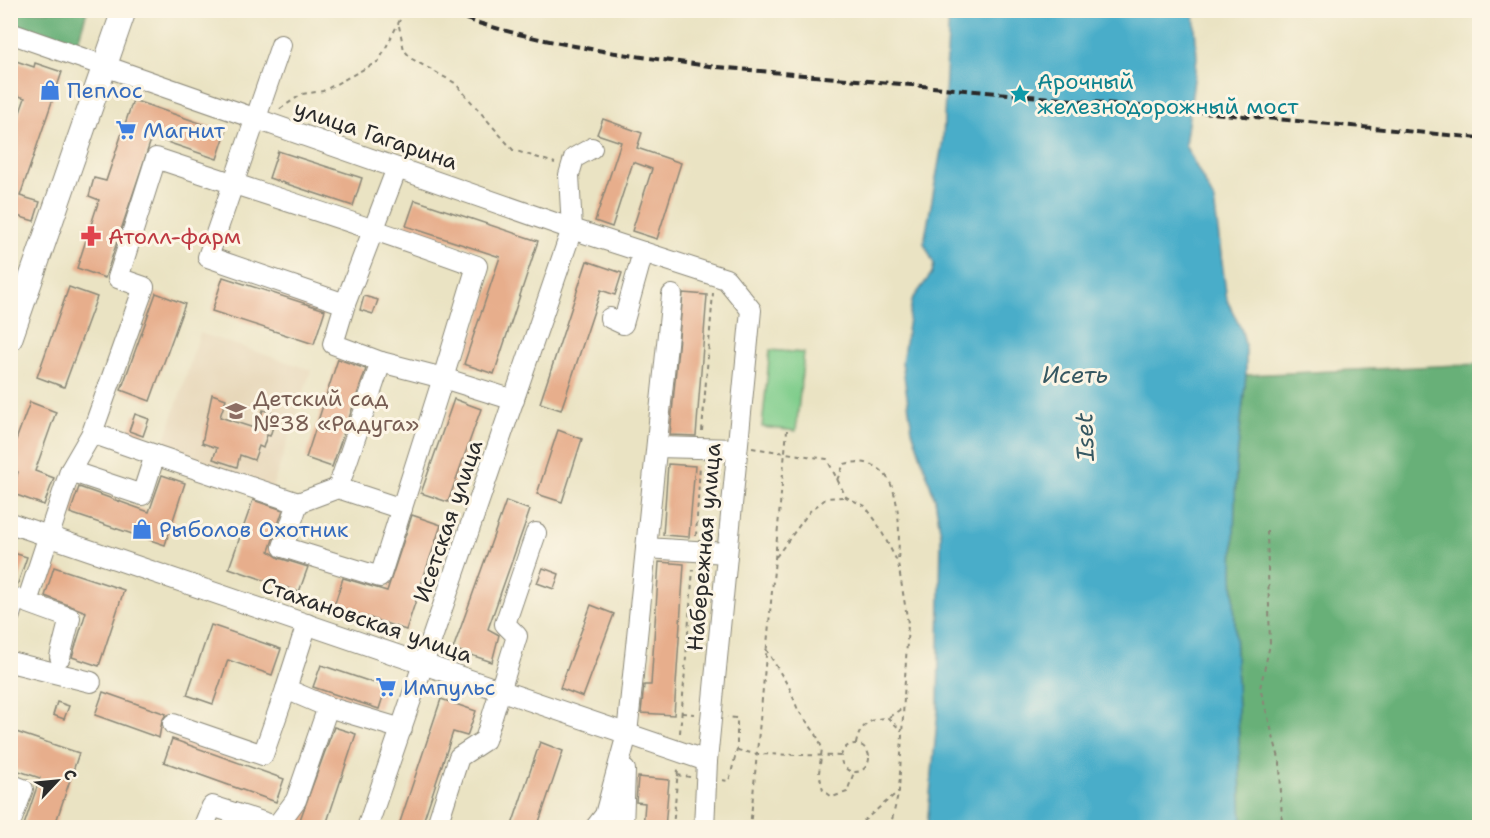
<svg xmlns="http://www.w3.org/2000/svg" width="1490" height="838" viewBox="0 0 1490 838" font-family="'Shantell Sans',sans-serif">
<style>
.built{fill:#e6d6b7}
.green{fill:#80cd8c;stroke:#567c5c;stroke-width:1.5}
.forest{fill:#68b078;stroke:#4a6e52;stroke-width:1.5}
.water{fill:#4aadc9;stroke:#3a6c7a;stroke-width:1.5}
.building{fill:#e7ae8c}
.lines{fill:none;stroke-linecap:round;stroke-linejoin:round}
.minor-casing{stroke:#8a8777;stroke-width:22}
.major-casing{stroke:#8a8777;stroke-width:26}
.path{stroke:#8a8777;stroke-width:2;stroke-dasharray:4.5 4.5;stroke-linecap:butt}
.minor{stroke:#fff;stroke-width:20}
.major{stroke:#fff;stroke-width:24}
.rail{stroke:#2b2b2b;stroke-width:4;stroke-dasharray:9 4.5;stroke-linecap:butt}
.labels{text-anchor:middle;dominant-baseline:central;stroke-width:6;stroke-linejoin:round;paint-order:stroke}
.culture-label{font-size:22px;fill:#0d838f;stroke:#fcf5e5;text-anchor:start}
.shop-label{font-size:22px;fill:#366cbe;stroke:#fcf5e5;text-anchor:start}
.street-label{font-size:22px;fill:#2b2b2b;stroke:#fcf5e5}
.health-label{font-size:22px;fill:#be3a42;stroke:#fcf5e5;text-anchor:start}
.education-label{font-size:22px;fill:#785e54;stroke:#fcf5e5;text-anchor:start}
.water-label{font-size:24px;font-style:italic;fill:#365862;stroke:#fcf5e5}
</style>
<rect width="100%" height="100%" fill="#fcf5e5"/>
<filter id="ink" filterUnits="userSpaceOnUse"><feTurbulence type="fractalNoise" baseFrequency=".0167" numOctaves="2"/><feDisplacementMap in="SourceGraphic" scale="12" xChannelSelector="R" yChannelSelector="G"/><feConvolveMatrix kernelMatrix="1 2 1 2 8 2 1 2 1" color-interpolation-filters="sRGB"/></filter>
<filter id="wash" filterUnits="userSpaceOnUse"><feTurbulence type="fractalNoise" baseFrequency=".008" numOctaves="4" result="noise"/><feDisplacementMap in="SourceGraphic" scale="24" xChannelSelector="R" yChannelSelector="G"/><feGaussianBlur stdDeviation="1.35" result="paint"/><feColorMatrix in="noise" values="0 0 0 0 0 0 0 0 0 0 0 0 0 0 0 0 0 1.4 0 .05"/><feComposite in="paint" operator="in"/></filter>
<g filter="url(#wash)">
<rect width="100%" height="100%" fill="#eae3c3"/>
<polygon class="built" points="200,333 311,370 272,489 161,452"/>
<polygon class="green" points="770,350 804,353 796,431 762,427"/>
<g class="forest">
<polygon points="10,11 87,11 77,44 61,44 11,24"/>
<polygon points="1479,364 1479,827 1242,828 1233,571 1236,468 1246,375"/>
</g>
<polygon class="water" points="949,11 1194,11 1197,58 1185,145 1214,200 1227,300 1242,331 1246,350 1246,375 1236,468 1233,571 1242,827 927,827 938,710 941,535 935,499 912,430 902,362 912,300 932,273 934,264 924,243 943,140"/>
<g id="blocks">
<g class="building">
<polygon points="10,59 34,67 35,63 62,72 20,196 40,202 34,221 14,215 10,220 10,141 25,98 10,93"/>
<polygon points="133,100 226,132 217,159 152,137 105,278 77,268 99,200 89,196 94,178 106,181"/>
<polygon points="603,119 642,133 637,148 681,163 657,239 632,231 652,169 633,162 612,227 595,221 621,142 597,134"/>
<polygon points="278,151 362,178 353,206 269,178"/>
<polygon points="415,200 538,241 494,374 464,364 500,257 406,226"/>
<polygon points="587,261 622,273 615,295 601,290 561,410 540,403"/>
<polygon points="223,277 325,310 314,344 212,311"/>
<polygon points="69,287 97,297 64,387 37,377"/>
<polygon points="156,293 185,304 150,401 121,390"/>
<polygon points="683,293 707,295 696,436 670,435"/>
<polygon points="364,296 378,300 373,314 360,310"/>
<polygon points="338,359 366,369 332,467 306,458"/>
<polygon points="212,394 226,399 220,417 257,429 263,410 277,414 270,436 267,435 263,448 259,446 254,460 240,455 237,467 213,459 217,448 202,443"/>
<polygon points="454,399 481,409 448,502 421,493"/>
<polygon points="30,402 56,412 35,471 54,478 44,505 11,493 18,472 10,470 10,456"/>
<polygon points="135,414 149,419 143,436 129,431"/>
<polygon points="558,430 582,439 562,502 537,494"/>
<polygon points="668,464 695,466 689,537 663,535"/>
<polygon points="162,475 185,483 165,545 70,513 79,487 149,512"/>
<polygon points="253,500 283,510 269,551 279,558 308,567 299,592 229,568"/>
<polygon points="506,501 530,510 488,629 499,635 492,662 453,649"/>
<polygon points="412,515 441,525 406,630 334,606 343,578 387,591"/>
<polygon points="10,552 27,557 17,586 10,587"/>
<polygon points="659,562 684,564 674,715 641,713 644,685 651,685"/>
<polygon points="54,567 124,590 99,666 72,657 86,612 45,596"/>
<polygon points="543,568 559,574 554,589 537,583"/>
<polygon points="591,605 614,614 583,697 560,688"/>
<polygon points="211,625 281,649 272,675 228,660 213,704 187,695"/>
<polygon points="321,665 386,687 379,709 313,687"/>
<polygon points="103,692 166,714 162,721 159,738 95,715"/>
<polygon points="441,699 476,711 467,736 453,732 421,828 398,828"/>
<polygon points="57,702 69,706 64,719 53,715"/>
<polygon points="334,727 356,734 325,828 297,828"/>
<polygon points="10,730 79,753 54,828 23,828 40,778 10,768"/>
<polygon points="172,739 284,779 276,802 164,762"/>
<polygon points="540,742 563,751 537,828 511,828"/>
<polygon points="638,777 669,780 665,828 643,828 645,803 636,802"/>
</g>
</g>
</g>
<g filter="url(#ink)">
<use href="#blocks" fill-opacity="0" stroke="#8a8777" stroke-width="1.5"/>
<g class="lines">
<g class="minor-casing">
<g id="minor">
<polyline points="10,33 572,229 726,279 751,310 707,761 704,828"/>
<polyline points="345,304 397,168"/>
<polyline points="610,318 623,324 643,252"/>
<polyline points="381,362 338,488 402,509"/>
<polyline points="657,447 737,449"/>
<polyline points="155,455 298,503 283,547 380,577 443,378 514,400"/>
<polyline points="70,471 92,433"/>
<polyline points="298,503 338,488"/>
<polyline points="10,523 707,761"/>
<polyline points="646,548 727,553"/>
<path d="M27,602L70,471L142,495L155,455L92,433L144,287L118,278L156,158C263,194 371,227 477,266L443,378L381,362L333,344L345,304L208,257L281,45"/>
<polyline points="10,615 15,598 70,618 60,657"/>
<polyline points="10,662 91,682"/>
<polyline points="328,707 402,729"/>
<polyline points="173,724 263,755 286,689"/>
<polyline points="10,784 23,789 10,824"/>
<polyline points="203,828 212,806 275,826"/>
<polyline points="275,828 296,800 328,707 286,689 307,624"/>
<polyline points="367,828 572,229 569,175 574,158 592,148"/>
<polyline points="436,828 459,757 485,740 517,636 505,624 536,533"/>
<polyline points="595,828 605,815 627,734 672,295"/>
<polyline points="623,828 625,770"/>
</g>
</g>
<g class="major-casing">
<polyline id="major" points="10,339 124,10"/>
</g>
<g class="path">
<polyline points="399,26 404,50 412,59 455,83 513,150 555,163"/>
<polyline points="280,109 302,94 323,91 379,61 405,10"/>
<polyline points="702,431 713,293"/>
<polyline points="752,448 827,459 846,497 865,506 876,521 898,563 908,623 899,791 855,828"/>
<path d="M837,480L844,464C904,450 900,524 898,562"/>
<polyline points="1267,531 1270,645 1260,688 1280,762 1282,828"/>
<polyline points="696,536 700,464"/>
<polyline points="776,557 810,511 827,498 845,497"/>
<polyline points="766,649 790,689 798,710 816,734 822,748 819,773 823,790 832,797 847,792 854,772"/>
<polyline points="682,713 694,714"/>
<polyline points="889,717 904,707"/>
<polyline points="680,733 693,569"/>
<path d="M856,744C859,726 870,718 888,718L902,731"/>
<circle cx="855" cy="758" r="14"/>
<polyline points="737,750 757,754 841,756"/>
<polyline points="677,775 690,777"/>
<polyline points="722,780 729,781 737,750 737,718 727,717"/>
<polyline points="673,828 678,769"/>
<polyline points="750,828 787,430"/>
<polyline points="890,828 899,791"/>
</g>
<use href="#minor" class="minor"/>
<use href="#major" class="major"/>
<path class="rail" d="M440,10C528,43 624,55 717,67L1480,138"/>
</g>
</g>
<defs>
<g id="shop-bare" transform="scale(1.62)"><path d="M-5-2.5h2.3a2.7 3.5 0 0 1 5.4 0H5L5.5 6h-11ZM-1.5-2.5h3a1.5 2.3 0 0 0-3 0Z" fill="#3f7fe0" stroke="#fcf5e5" stroke-width="2.5" paint-order="stroke"/></g>
<g id="sight-bare" transform="scale(1.62)"><path d="M0-6L1.8-2.2L6-1.7L2.9 1.2L3.7 5.4L0 3.3L-3.7 5.4L-2.9 1.2L-6-1.7L-1.8-2.2Z" fill="#0f9aa8" stroke="#fcf5e5" stroke-width="2.5" paint-order="stroke"/></g>
<g id="supermarket-bare" transform="scale(1.62)"><path d="M-6-5.5h2.5l.6 2H6L4.5 2H-2.5L-4.4-4H-6ZM-1.5 3.2a1.3 1.3 0 1 0 .1 0ZM3 3.2a1.3 1.3 0 1 0 .1 0Z" fill="#3f7fe0" stroke="#fcf5e5" stroke-width="2.5" paint-order="stroke"/></g>
<g id="pharmacy-bare" transform="scale(1.62)"><path d="M-2-6h4v4h4v4h-4v4h-4v-4h-4v-4h4Z" fill="#e0444e" stroke="#fcf5e5" stroke-width="2.5" paint-order="stroke"/></g>
<g id="school-bare" transform="scale(1.62)"><path d="M0-5L7-2L0 1L-7-2ZM-4 1L0 2.5L4 1V4Q0 6-4 4Z" fill="#8d6e63" stroke="#fcf5e5" stroke-width="2.5" paint-order="stroke"/></g>
</defs>
<g fill-rule="evenodd">
<use href="#shop-bare" x="50" y="90"/>
<use href="#sight-bare" x="1020" y="94"/>
<use href="#supermarket-bare" x="126" y="130"/>
<use href="#pharmacy-bare" x="91" y="236"/>
<use href="#school-bare" x="236" y="411"/>
<use href="#shop-bare" x="142" y="529"/>
<use href="#supermarket-bare" x="386" y="687"/>
</g>
<g class="labels">
<g class="culture-label">
<text x="1037" y="81">Арочный<tspan x="1037" dy="25">железнодорожный мост</tspan></text>
</g>
<g class="shop-label">
<text x="67" y="90">Пеплос</text>
<text x="143" y="130">Магнит</text>
<text x="159" y="529">Рыболов Охотник</text>
<text x="403" y="687">Импульс</text>
</g>
<g class="street-label">
<text transform="translate(376 135) rotate(19)">улица Гагарина</text>
<text transform="translate(448 521) rotate(-71)">Исетская улица</text>
<text transform="translate(704 547) rotate(-85)">Набережная улица</text>
<text transform="translate(367 620) rotate(19)">Стахановская улица</text>
</g>
<g class="health-label">
<text x="108" y="236">Атолл-фарм</text>
</g>
<g class="education-label">
<text x="253" y="398">Детский сад<tspan x="253" dy="25">№38 «Радуга»</tspan></text>
</g>
<g class="water-label">
<text x="1075" y="375">Исеть</text>
<text transform="translate(1085 437) rotate(-92)">Iset</text>
</g>
</g>
<rect width="1490" height="838" fill="none" stroke="#fcf5e5" stroke-width="36"/>
<g transform="translate(57 781) rotate(64)" stroke="#fcf5e5" stroke-width="4.5" paint-order="stroke">
<path d="M0-4.5L10 22L0 15L-10 22Z" fill="#2b2b2b"/>
<text y="-9" font-size="16" font-weight="bold" text-anchor="middle" fill="#2b2b2b">С</text>
</g>
</svg>
